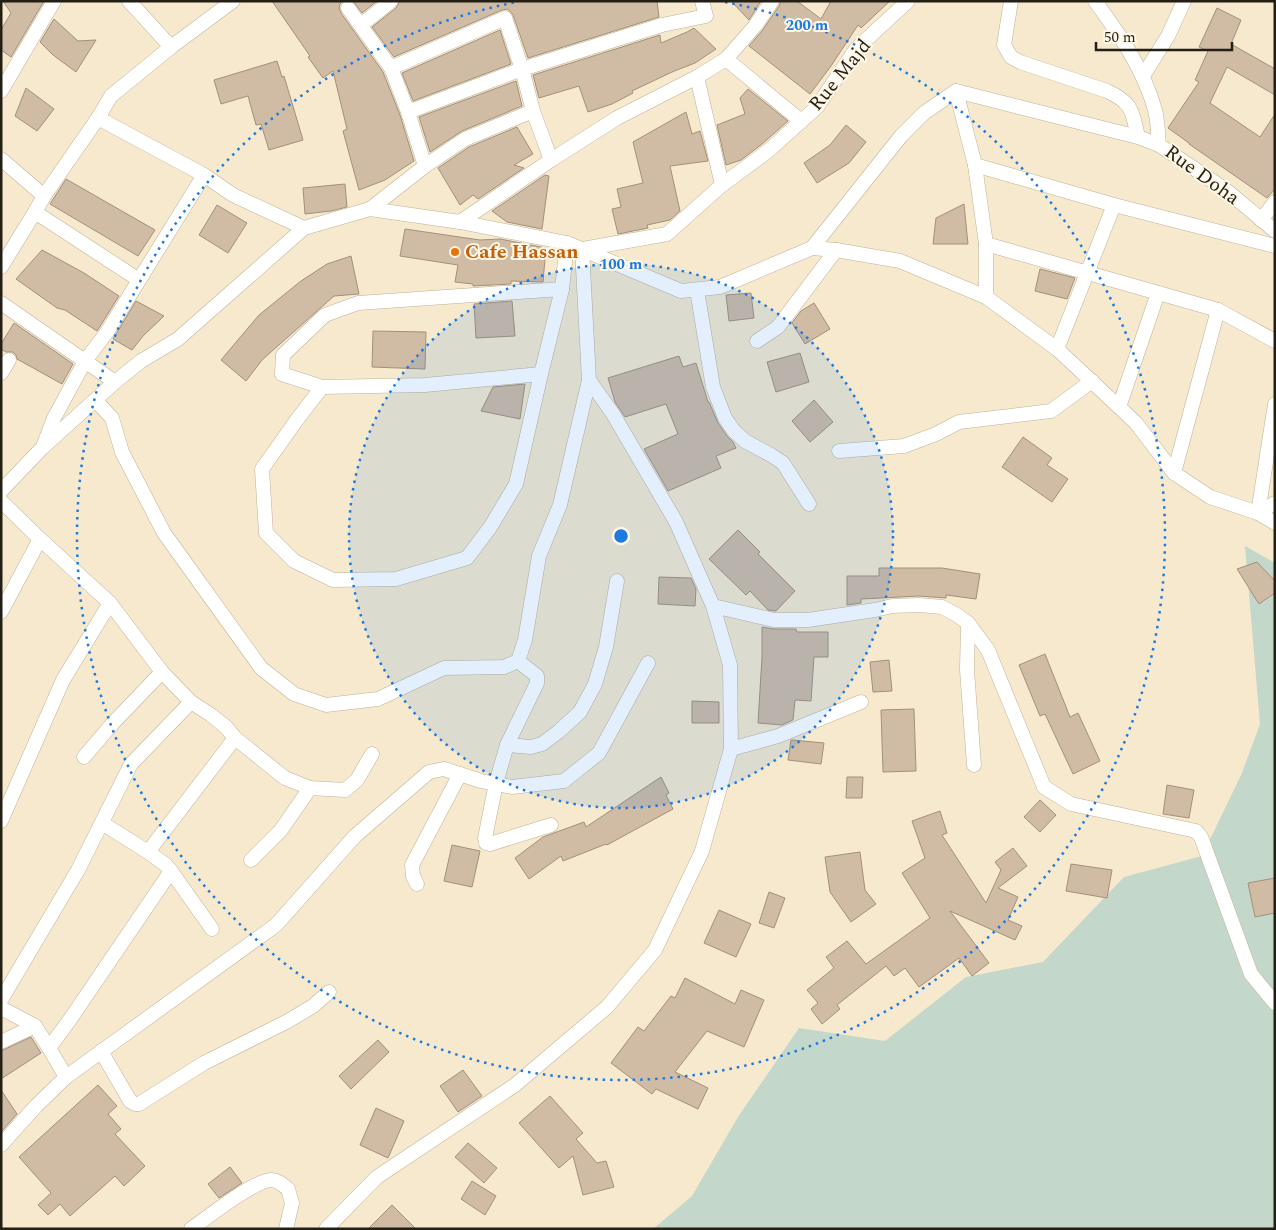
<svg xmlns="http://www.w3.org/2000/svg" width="1276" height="1230" viewBox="0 0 1276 1230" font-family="Spectral,serif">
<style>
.green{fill:#c3d8ca}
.building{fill:#d0bba4;stroke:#a4907a}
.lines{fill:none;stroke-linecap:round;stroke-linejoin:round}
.minor-casing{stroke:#bfb297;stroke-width:15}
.minor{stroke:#fff;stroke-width:14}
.ring{fill:none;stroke:#1c7ae3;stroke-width:2.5;stroke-dasharray:2.5 5}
.food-dot{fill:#e8710a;stroke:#fff7e6;stroke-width:2}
.labels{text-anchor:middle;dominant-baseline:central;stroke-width:4;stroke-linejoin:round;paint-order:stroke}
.street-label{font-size:20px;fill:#231f14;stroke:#fff7e6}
.food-label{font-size:20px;font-weight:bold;fill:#c56008;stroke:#fff7e6;text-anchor:start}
.centre{fill:#1c7ae3;stroke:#fff7e6;stroke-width:2.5}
.ring-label{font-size:15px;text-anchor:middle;font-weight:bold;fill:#1c7ae3;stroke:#fff7e6;stroke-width:4;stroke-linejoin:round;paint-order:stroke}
</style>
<rect width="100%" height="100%" fill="#f6e9cd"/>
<polygon class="green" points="1245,546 1275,563 1275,1229 653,1229 692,1196 738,1117 799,1028 885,1041 966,977 1043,962 1124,877 1202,856 1242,773 1260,724"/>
<g class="building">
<polygon points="3,1 44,1 11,57 1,50 1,30 11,13"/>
<polygon points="272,1 343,1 340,4 339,8 341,13 383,72 400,115 414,161 385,180 359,190 343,131 347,129 333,71 323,78 308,57 310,56"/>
<polygon points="353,1 377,1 362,13"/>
<polygon points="400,1 657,1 659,17 528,58 513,15 510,11 507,9 502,10 394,57 372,27 396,8"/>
<polygon points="731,1 761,1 749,20"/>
<polygon points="781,1 797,1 821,19 831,1 890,1 861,28 858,25 831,66 810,94 749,46 762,31 779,6"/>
<polygon points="1217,8 1241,20 1231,44 1275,69 1275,95 1227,67 1210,103 1260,137 1275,114 1275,189 1267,198 1189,144 1189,143 1168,128 1199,82 1195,80 1208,51 1199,47"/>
<polygon points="54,19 78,41 96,40 76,72 53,55 40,42"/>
<polygon points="694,28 716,49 695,63 672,72 632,91 633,93 612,104 588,112 579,86 539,98 533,75 660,35 661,43 687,32"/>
<polygon points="500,30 511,64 413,101 402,73"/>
<polygon points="277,61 282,77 284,76 303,140 269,150 261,124 256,125 248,96 221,104 214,80"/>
<polygon points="516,81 522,106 462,131 430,152 419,117"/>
<polygon points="26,88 54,109 37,131 15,116"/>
<polygon points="748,89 788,121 762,144 741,160 726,165 717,125 745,114 740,98"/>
<polygon points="686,112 692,134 700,131 708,161 670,166 680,211 670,220 647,225 648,228 618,234 612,209 621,207 617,189 643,183 633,142"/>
<polygon points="846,125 866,142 849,163 817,183 804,163 830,145"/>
<polygon points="517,127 533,154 514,165 524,168 478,199 473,195 460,205 438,168 469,147"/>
<polygon points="545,175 549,176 542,229 507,222 492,211"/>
<polygon points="66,179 155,230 138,256 50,204"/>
<polygon points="345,184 347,207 331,211 305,214 303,188"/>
<polygon points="964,204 968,244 933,244 936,218"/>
<polygon points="217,205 247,223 228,253 199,235"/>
<polygon points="405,229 480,240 500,239 546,248 543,282 511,281 511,284 473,286 473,284 455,282 458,265 400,256"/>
<polygon points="42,250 84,273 119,296 97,331 65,310 57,308 16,279"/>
<polygon points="351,256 359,294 334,296 262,360 246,381 221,360 259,315 301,281 327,264"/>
<polygon points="1040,269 1075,278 1067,299 1035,291"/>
<polygon points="751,293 754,318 729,321 726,295"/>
<polygon points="136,301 164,316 143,336 132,350 113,339"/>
<polygon points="512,301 515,336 476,338 474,304"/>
<polygon points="814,303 830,329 805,344 792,323 801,311"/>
<polygon points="14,323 73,364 62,384 17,359 16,355 13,352 6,352 1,349 1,344"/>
<polygon points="373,331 426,332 425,369 372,367"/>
<polygon points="800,353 809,382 776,392 767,362"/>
<polygon points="679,356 683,367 696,363 708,402 709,402 718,423 727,436 733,442 736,448 716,456 721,468 668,491 644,449 678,434 666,404 625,417 615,402 608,378"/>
<polygon points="525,384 520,419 481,411 493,387"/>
<polygon points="814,400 833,422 810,442 792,421"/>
<polygon points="1023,437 1052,458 1047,465 1068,479 1052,502 1002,467"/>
<polygon points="738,530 760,552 758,554 795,591 776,611 768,610 750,591 746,595 709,559"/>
<polygon points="1257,562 1275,581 1275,593 1259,604 1237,569"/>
<polygon points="879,568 942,568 980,574 976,599 946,595 946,598 919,596 861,599 861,603 847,605 847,576 879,576"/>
<polygon points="659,577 691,578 696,589 695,606 658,604"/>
<polygon points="762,627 774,629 796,629 797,632 828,632 828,657 814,657 811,701 795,700 793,720 782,725 758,723 762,657"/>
<polygon points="1045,654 1070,717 1078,713 1100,761 1073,774 1045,714 1040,716 1019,665"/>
<polygon points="889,660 892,691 873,692 870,662"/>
<polygon points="692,701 719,702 719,723 692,723"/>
<polygon points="914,709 916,771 883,772 881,710"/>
<polygon points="791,740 793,740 824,743 821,764 788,760"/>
<polygon points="661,777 669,793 666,795 673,809 607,845 606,844 563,861 561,856 529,879 515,858 543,837 584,822 586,827"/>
<polygon points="847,777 863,777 862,798 846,798"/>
<polygon points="1167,785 1194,790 1189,818 1163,814"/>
<polygon points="1040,800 1056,815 1040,832 1024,817"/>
<polygon points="940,811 947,833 942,835 986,903 1001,870 995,862 1013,848 1027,866 998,888 1018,897 1008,920 1022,926 1015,940 950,911 989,963 972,976 959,958 919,987 905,968 894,976 886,966 837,1005 840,1009 822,1024 811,1009 818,1003 807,990 834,968 826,957 847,941 866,964 930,918 902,873 925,858 912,821"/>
<polygon points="452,845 480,851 472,887 444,881"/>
<polygon points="860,852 865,890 876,904 851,922 830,892 825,857"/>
<polygon points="1071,864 1112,870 1107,898 1066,891"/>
<polygon points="1275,878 1275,913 1255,917 1248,883"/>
<polygon points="769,892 785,898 774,928 759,923"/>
<polygon points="719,910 751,924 736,957 704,943"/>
<polygon points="685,978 735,1004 741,990 764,1000 744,1047 707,1031 675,1072 708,1088 698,1109 656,1089 652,1094 611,1063 638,1027 644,1031 671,996 675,998"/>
<polygon points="31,1037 41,1053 1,1079 1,1051"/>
<polygon points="378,1040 389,1052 351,1089 339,1076"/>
<polygon points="463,1070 482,1096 458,1112 440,1086"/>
<polygon points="98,1085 117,1106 108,1114 121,1129 115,1134 145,1166 124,1186 115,1176 70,1216 60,1204 48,1215 38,1205 51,1193 19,1157"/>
<polygon points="1,1090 17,1114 1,1132"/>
<polygon points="550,1096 583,1133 576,1139 597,1163 606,1161 614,1187 583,1195 573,1156 559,1168 519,1123"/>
<polygon points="376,1108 404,1121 388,1158 360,1145"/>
<polygon points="468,1143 497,1168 484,1183 455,1157"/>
<polygon points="230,1167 242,1183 219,1198 208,1184"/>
<polygon points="472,1181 496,1196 485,1215 461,1199"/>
<polygon points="392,1205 416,1229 368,1229"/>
</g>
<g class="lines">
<g class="minor-casing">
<g id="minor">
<polyline points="129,1 171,47"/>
<path d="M1011,1L1004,45L1011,57L1020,62L1107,91C1133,103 1132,111 1138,137"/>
<path d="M1095,1C1120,35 1144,70 1155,110C1158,122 1158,134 1159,145L1226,190L1275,231"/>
<polyline points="348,8 391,68 408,112 425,166"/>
<polyline points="361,25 391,1"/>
<polyline points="726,59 801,121"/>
<polyline points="391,68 505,18 522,69 533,111 551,160"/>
<polyline points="1143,76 1168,36 1184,1"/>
<polyline points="1,91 54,1"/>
<polyline points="956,91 975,165 986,244 986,297"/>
<polyline points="408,112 522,69 662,25 706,16 702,1"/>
<polyline points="98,118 204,175 233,195 304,228"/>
<polyline points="1,159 44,196"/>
<polyline points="975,165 1114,205 1275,246"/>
<polyline points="722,185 768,151 817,107 856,49 908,1"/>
<polyline points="370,209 460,222 567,243 681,291 720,287 812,248 836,250 900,261 986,297 1057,349 1119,407 1136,423 1174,473 1210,497 1258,513 1275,523"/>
<polyline points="35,212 139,280"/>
<polyline points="1261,220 1275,202"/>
<polyline points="460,222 551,160 617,118 697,77 726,59 755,26 772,1"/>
<polyline points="986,244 1218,310 1275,341"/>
<polyline points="812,248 901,136 924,113 956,91 1138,137 1159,145"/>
<polyline points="583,249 667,234 722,185 697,77"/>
<polyline points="1,267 35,212 44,196 98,118 111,96 171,47 233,1"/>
<polyline points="697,290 713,387 725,418 734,431 745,441 771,455 783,463 809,504"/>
<polyline points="1,303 115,382"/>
<polyline points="757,341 778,327 836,250"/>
<polyline points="1057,349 1114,205"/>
<polyline points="1,373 9,360"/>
<polyline points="541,374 425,385 322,387 282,374 283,355 325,315 358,303 562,289"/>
<polyline points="322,387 296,421 262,469 266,533 294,561 333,580 396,579 467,558 491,526 516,484 541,374 562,289 567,243"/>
<polyline points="95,400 112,418 122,452 164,533 261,668 294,694 326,705 378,699 444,668 504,667 518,661 525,640 539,556 560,505 589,380"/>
<polyline points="1119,407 1158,293"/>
<polyline points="44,444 54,418 85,361 107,332 204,175"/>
<polyline points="839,451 904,446 936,434 959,422 1051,411 1092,381"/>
<polyline points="1174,473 1218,310"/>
<polyline points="1,491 42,448 115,382 141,361 178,339 304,228 370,209 425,166 465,139 533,111"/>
<polyline points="1,501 40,539 110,603 162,672 191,702 211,715 226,727 235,738 285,778 310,788 345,790 357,780 372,754"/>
<polyline points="1258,513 1275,404"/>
<polyline points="1258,513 1275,503"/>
<polyline points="713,606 774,620 808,620 875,610 892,606 919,605 942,607 957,615 968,623 988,650 1044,787 1071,804 1196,831 1201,837 1251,974 1275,1003"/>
<polyline points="1,612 40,539"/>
<polyline points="968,623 967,670 974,765"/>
<polyline points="518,661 537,676 537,683 507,745 496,783 485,838 486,843 490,844 551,825"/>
<polyline points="507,745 531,747 542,744 558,732 580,712 595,684 606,647 617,581"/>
<polyline points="731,749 778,736 861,702"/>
<polyline points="84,757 113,723 162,672"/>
<polyline points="1,821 63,680 110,603"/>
<polyline points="102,823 148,852"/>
<polyline points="251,860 281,830 310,788"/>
<polyline points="171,871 212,929"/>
<polyline points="417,884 413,876 412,865 460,774"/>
<polyline points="1,1000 78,870 131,764 191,702"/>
<polyline points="1,1008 35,1026 49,1048 66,1077"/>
<polyline points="1,1042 35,1026"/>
<polyline points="49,1048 71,1018 171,871 166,865 148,852 235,738"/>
<polyline points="101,1051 130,1101 135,1104 139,1104 204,1063 288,1021 313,1006 329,992"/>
<polyline points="1,1145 36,1106 66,1077 276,925 355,836 429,772 444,769 481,781 512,787 564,781 599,753 648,663"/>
<path d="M191,1229C208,1217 253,1181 271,1180C278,1180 283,1185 288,1189L292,1203L286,1229"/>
<polyline points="326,1229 377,1177 515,1085 607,1007 655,950 702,851 731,749 730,665 713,606 676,522 613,414 589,380 582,249"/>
</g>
</g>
<use href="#minor" class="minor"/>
</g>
<circle cx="621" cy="536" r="272" fill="#1c7ae3" fill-opacity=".12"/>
<g class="ring">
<circle cx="621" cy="536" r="272"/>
<path d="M725 2A544 544 0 1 1 517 2"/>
</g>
<circle class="food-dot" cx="455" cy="252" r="5"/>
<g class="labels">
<g class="street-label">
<text transform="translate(840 75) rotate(-51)">Rue Majd</text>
<text transform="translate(1202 175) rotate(36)">Rue Doha</text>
</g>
<g class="food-label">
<text x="465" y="252">Cafe Hassan</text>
</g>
</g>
<circle cx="621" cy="536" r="8" class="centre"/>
<g class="ring-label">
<text x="807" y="30">200 m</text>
<text x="621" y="269">100 m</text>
</g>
<rect width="1276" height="1230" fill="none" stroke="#231f14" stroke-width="5"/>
<path d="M1096 42v8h136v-8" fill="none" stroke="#231f14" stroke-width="2.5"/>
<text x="1104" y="42" font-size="15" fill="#231f14" stroke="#fff7e6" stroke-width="4" paint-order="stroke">50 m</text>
</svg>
